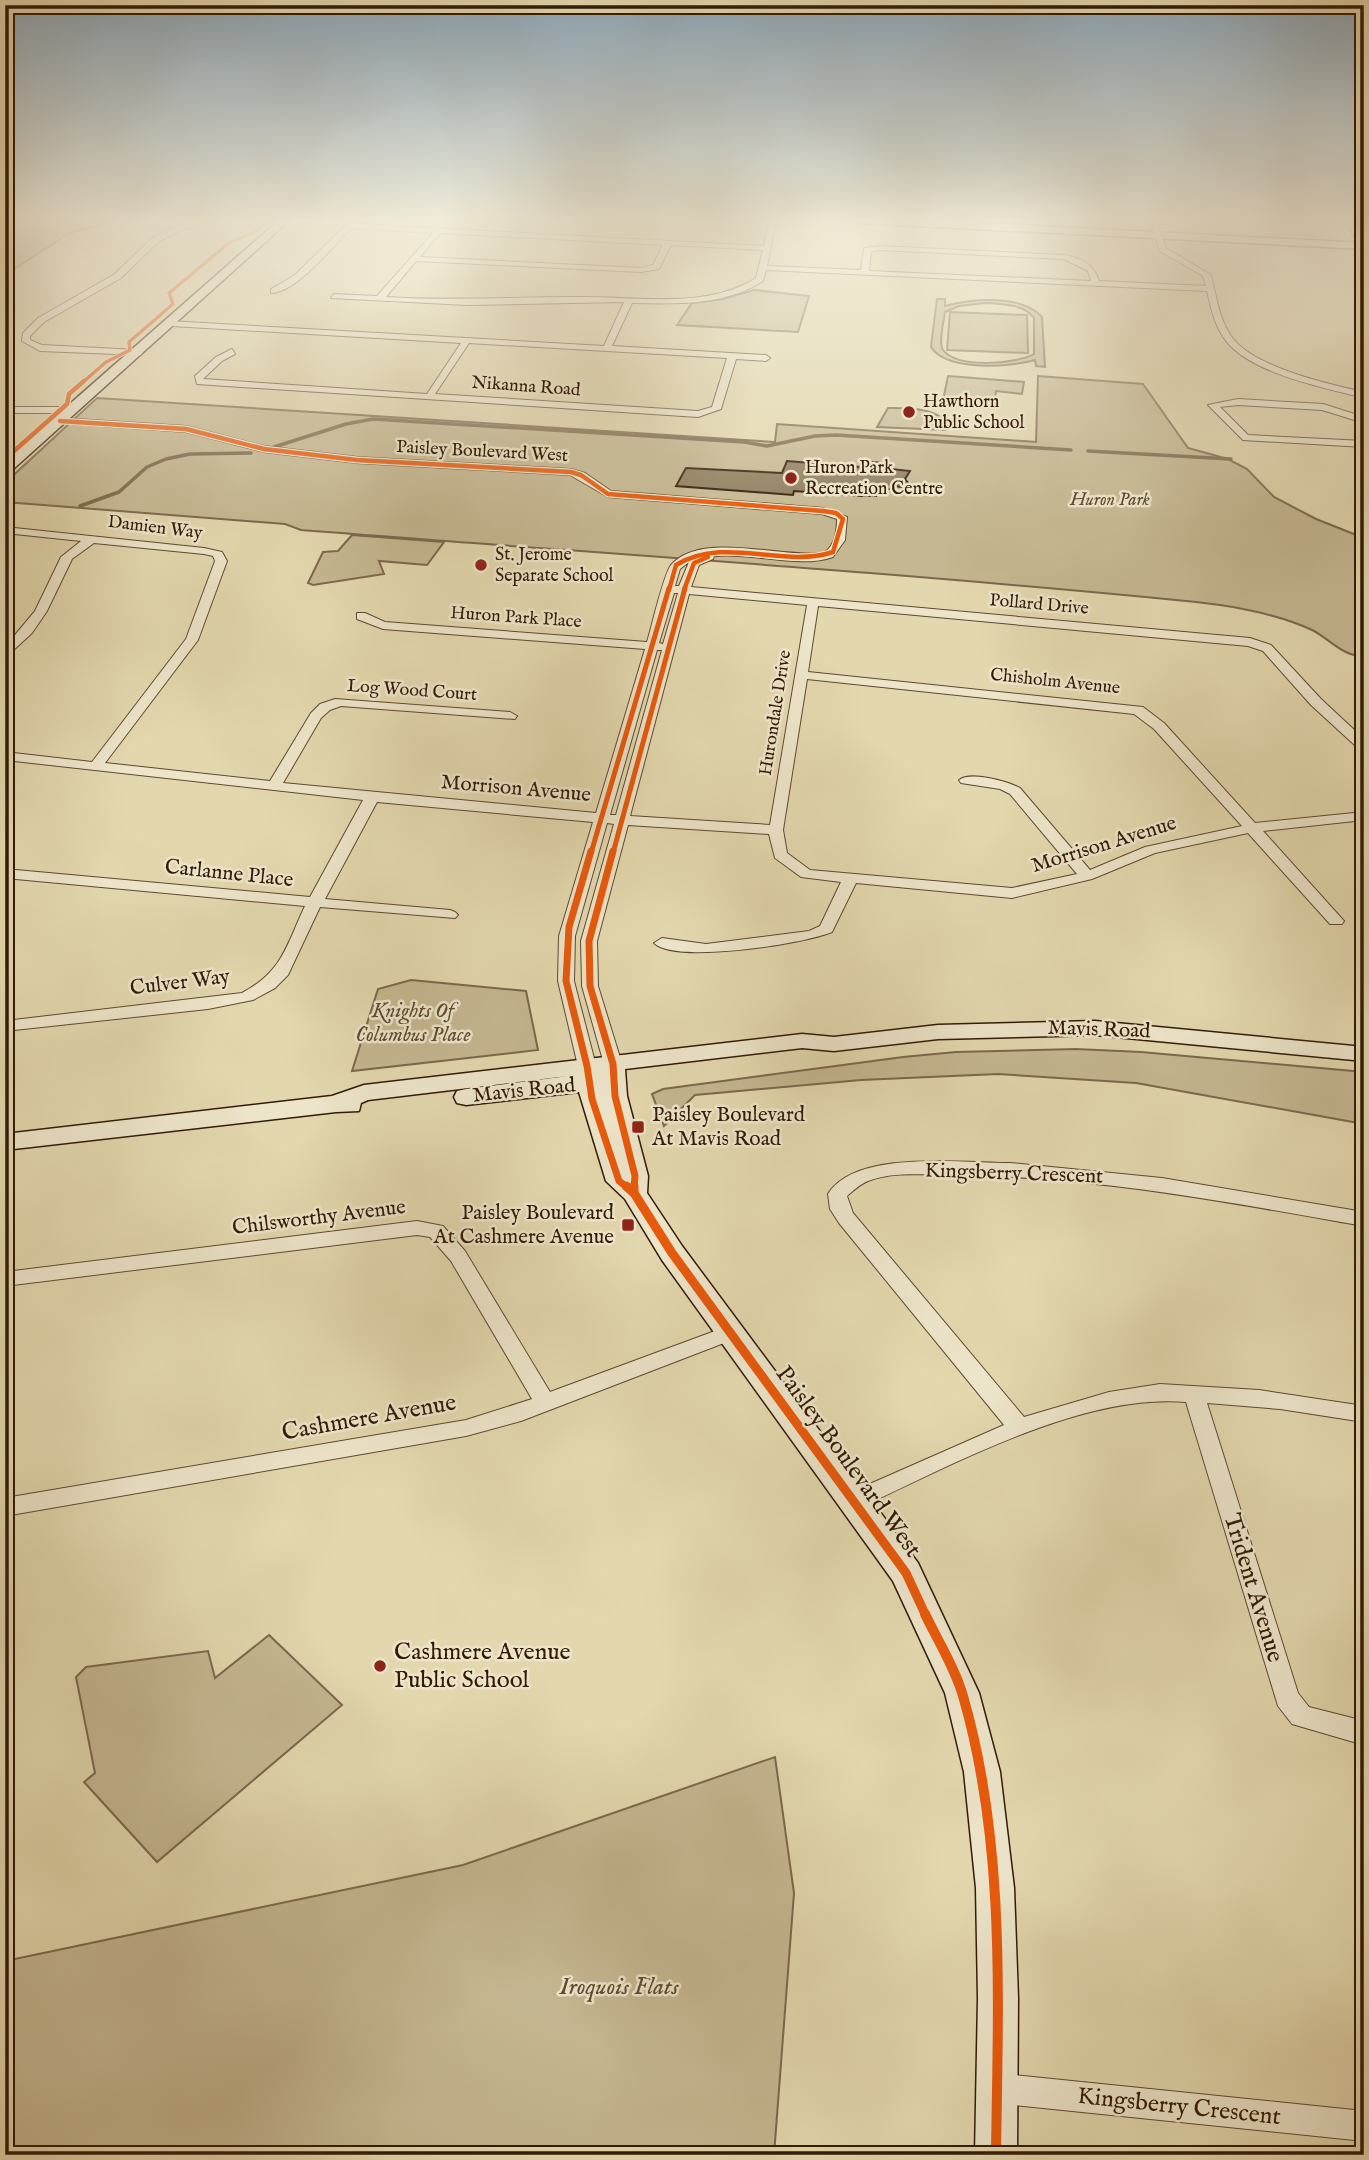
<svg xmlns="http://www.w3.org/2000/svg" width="1369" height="2160" viewBox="0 0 1369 2160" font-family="'IM FELL English',serif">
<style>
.green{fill:#c5b791;stroke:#7c684c;stroke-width:2;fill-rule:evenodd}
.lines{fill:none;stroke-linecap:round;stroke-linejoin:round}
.stream{stroke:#786548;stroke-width:3.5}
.building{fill:#8e7c5d;stroke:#321a06;stroke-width:2}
.street-casing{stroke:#5e4930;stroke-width:2}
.secondary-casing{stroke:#321a06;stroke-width:3}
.primary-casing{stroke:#321a06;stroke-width:3}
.street{fill:#ede5ca;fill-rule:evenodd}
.secondary{fill:#ede5ca;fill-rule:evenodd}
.primary{fill:#e3d7ad;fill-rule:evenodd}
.cycleway-far5-casing{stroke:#ede5ca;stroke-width:5}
.cycleway-far4-casing{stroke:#ede5ca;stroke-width:7}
.cycleway-far3-casing{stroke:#ede5ca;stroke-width:9}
.cycleway-far2-casing{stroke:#ede5ca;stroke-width:11}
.cycleway-far1-casing{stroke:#ede5ca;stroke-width:13}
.cycleway-casing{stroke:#ede5ca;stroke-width:15}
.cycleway-far5{stroke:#e8590c;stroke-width:3.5}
.cycleway-far4{stroke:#e8590c;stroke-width:4.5}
.cycleway-far3{stroke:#e8590c;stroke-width:5}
.cycleway-far2{stroke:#e8590c;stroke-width:7}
.cycleway-far1{stroke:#e8590c;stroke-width:9}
.cycleway{stroke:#e8590c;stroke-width:10}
.poi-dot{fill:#8f2418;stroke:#ede5ca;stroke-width:2.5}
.labels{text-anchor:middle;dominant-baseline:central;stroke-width:5;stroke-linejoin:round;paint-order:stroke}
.far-street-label{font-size:18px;fill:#321a06;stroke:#ede5ca}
.far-poi-label{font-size:18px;fill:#321a06;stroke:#ede5ca;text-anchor:start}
.far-park-label{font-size:18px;font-style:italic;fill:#5e4930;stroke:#ede5ca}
.street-label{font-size:21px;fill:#321a06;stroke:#ede5ca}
.park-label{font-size:21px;font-style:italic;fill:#5e4930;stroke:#ede5ca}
.poi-label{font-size:21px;fill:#321a06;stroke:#ede5ca;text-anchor:start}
.near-street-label{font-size:24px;fill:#321a06;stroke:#ede5ca}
.near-poi-label{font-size:24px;fill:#321a06;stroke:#ede5ca;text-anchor:start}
.near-park-label{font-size:24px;font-style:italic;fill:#5e4930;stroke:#ede5ca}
</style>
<rect width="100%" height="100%" fill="#e3d7ad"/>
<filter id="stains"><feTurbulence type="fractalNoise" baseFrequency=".00286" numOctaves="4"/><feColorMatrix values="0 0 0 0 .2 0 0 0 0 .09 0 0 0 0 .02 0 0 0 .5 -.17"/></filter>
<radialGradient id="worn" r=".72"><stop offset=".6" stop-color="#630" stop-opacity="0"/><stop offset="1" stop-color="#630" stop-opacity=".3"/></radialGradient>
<g class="green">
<polygon points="5,220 118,220 70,233 5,275"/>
<polygon points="754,290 809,296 798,332 677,325 692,303 723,299"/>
<path d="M937,299H945V306C972,299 1022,294 1042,317L1045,367L1036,366L1035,360C1010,367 947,372 931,347ZM985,303C1001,304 1024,304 1034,318V354C1016,364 958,369 943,350C938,343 944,321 945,312L959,306Z"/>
<polygon points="950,312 1027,315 1028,353 947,350"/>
<polygon points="948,376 1024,382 1022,394 996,391 994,408 942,405"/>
<path d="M1038,376L1143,384L1188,448L1228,459L1247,469L1274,497L1316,519L1364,538V656C1343,657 1330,639 1312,630C1274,612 1227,605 1186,601C891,572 596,553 301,530L285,524L5,502V483L97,398L775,442L777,424L1036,442Z"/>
<path d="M888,408C907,408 939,407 948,426L946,430L877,427Z"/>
<polygon points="352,535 444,542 427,565 379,561 384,574 313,585 308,583 323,552 338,551"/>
<polygon points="411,980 526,991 538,1050 352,1071 378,989"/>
<polygon points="1076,1049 1141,1052 1364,1072 1364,1124 1136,1083 998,1074 861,1080 695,1095 664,1126 652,1094 663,1089 903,1057 956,1052"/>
<polygon points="269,1635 342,1705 157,1862 84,1782 95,1773 76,1677 86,1667 208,1651 215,1678"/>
<polygon points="775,1757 794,1893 774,2155 5,2155 5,1961 463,1865"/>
</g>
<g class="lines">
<g class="stream">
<polyline points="274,447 346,424 373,419 744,442 767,446 815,436 836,435 1071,450"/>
<polyline points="1088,451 1231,459"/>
<polyline points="80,506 119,492 147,467 166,459 190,454 251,453"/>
</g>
</g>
<polygon class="building" points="787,461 860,467 862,461 884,463 882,468 910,471 905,479 912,488 893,486 893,489 885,489 884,493 875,492 876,496 862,496 794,491 793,495 676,486 686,468 782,473"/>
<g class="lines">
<g class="street-casing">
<g id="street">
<polygon points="203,220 217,220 181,230 158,242 121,278 44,322 30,336 30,340 42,345 138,350 142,353 141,355 40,351 22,341 23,333 38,318 115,274 152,238 176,226"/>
<path d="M351,220H358L355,224L764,246L769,220H776L767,266L861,270L864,248L880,246L1064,255C1081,258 1094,264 1099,281L1206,286L1203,276L1160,251L1148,220H1155L1166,248L1211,275C1216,295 1219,319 1231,336C1252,367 1328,384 1364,392V398C1325,388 1253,374 1227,342C1215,328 1211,308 1207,291L766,270L763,281C724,306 677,304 632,303L612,346L766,355L770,358L766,361L736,359L721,409L698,417L197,384L195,376L216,357L232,349L235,354L222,361L203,379L427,394L461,343L172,326L169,321L604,346L624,302L467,305L331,298L334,294L377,296L433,233L351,228C333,246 296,293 271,293V289L295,275ZM440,233L663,245L653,265L641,268L420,257ZM671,245L763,250L756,278C705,310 636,296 578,297C514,297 450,301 386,297L416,261L641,272L659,269ZM880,250L1064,259L1088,271L1091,281L869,271L871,252ZM469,343L727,358L712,407L698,411L435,394Z"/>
<polygon points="1238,399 1323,404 1364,417 1364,423 1322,410 1238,405 1220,407 1248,435 1364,441 1364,447 1243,440 1208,405"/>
<polygon points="5,407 72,407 77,410 72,413 5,413"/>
<path d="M60,418L186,426L264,446L357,457L571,469L585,473L611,491L823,508L847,517L845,540L833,557C799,569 752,552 714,556L713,559L699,565L691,587L1250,638L1271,645L1321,699L1364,739V750L1359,749L1311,705L1263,651L1248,646L818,606L808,672L1143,707L1164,723L1255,823L1364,812V820L1263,831L1344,921L1342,924H1330L1248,833L1155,853L1092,879L1012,898L856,883L832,932C804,944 675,964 654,943L662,938L706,944L809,931L820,926L841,882L801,877L775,858L769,834L628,825L597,941L598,986L622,1064L613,1069L604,1064L582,986L581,941L614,824L607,823L575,936L574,981L596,1066L587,1071L578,1066L558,981L559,936L593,822L377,802L325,899L450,910L455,912L458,915L455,918L320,907L288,975L275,988L253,1000L208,1009L5,1031V1021L242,993C283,971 286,946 305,906L5,878V869L310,897L363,800L5,760V752L92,762L186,639L215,561L213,556L204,554L94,543L72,559L47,611L32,633L5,658V647L35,611L61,557L81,541L5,533V527L204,548L222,552L227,561L198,640L105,763L270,781L311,713L320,704L335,699L510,712L517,716L515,719L341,706L330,710L321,718L283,783L596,813L645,649L383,629L357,619V613H365L385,622L647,642C652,626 663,576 671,565C701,530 784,559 823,553C835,547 837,531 837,519L822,514L608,497L570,475L357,463L264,452L186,432L57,423V419ZM689,562L679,586H675L680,569ZM674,593H678L663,644L659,643ZM689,594L807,605L770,825L630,816ZM657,650H662L616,815H610ZM807,679L1134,714L1154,729L1242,826L1145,847L1090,870L1020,788C1007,781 970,771 959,780L961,783L1000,789L1010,794L1077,874L1012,888L810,870L787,853L783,830Z"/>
<path d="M1010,1163L1162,1178L1364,1212V1226C1227,1202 1092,1176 953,1175C927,1175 893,1171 868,1181C860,1184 853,1191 847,1196L853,1213L1024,1417L1109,1392L1160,1384L1259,1390L1364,1406V1422L1280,1409L1207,1403L1298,1693L1309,1707L1364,1721V1745L1292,1724L1278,1706L1186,1402C1083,1393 954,1464 863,1506L855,1509L847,1506L844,1500L847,1494L1004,1425L839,1223L830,1209L828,1194C855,1149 964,1163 1010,1163Z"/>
<polygon points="417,1221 443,1226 465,1251 550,1392 723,1328 730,1325 737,1328 740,1333 737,1338 521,1421 466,1436 5,1516 5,1498 466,1420 532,1399 451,1261 430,1237 417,1235 5,1286 5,1272"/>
<polygon points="994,2073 1364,2111 1364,2141 994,2103 984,2098 979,2088 984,2078"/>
</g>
</g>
<g class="secondary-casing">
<g id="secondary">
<polygon points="279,220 290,220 10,472 5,473 5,461"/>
<polygon points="853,220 923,220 1364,243 1364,249 858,223"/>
<polygon points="1095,1021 1364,1047 1364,1061 1095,1035 938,1039 834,1051 802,1048 625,1069 627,1096 648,1176 647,1193 682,1246 918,1563 979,1693 1000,1772 1014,1888 1018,1998 1017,2155 975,2155 978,1998 976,1888 964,1772 945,1693 893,1581 662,1260 625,1199 606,1181 579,1092 466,1105 457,1103 454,1097 457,1091 466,1089 576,1075 368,1100 361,1103 359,1111 336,1112 5,1150 5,1134 332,1096 364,1085 802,1034 834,1037 938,1025"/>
</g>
</g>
<g class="primary-casing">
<polygon id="primary" points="1364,224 1362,231 1364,246 1360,245 1350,229"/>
</g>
<use href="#street" class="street"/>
<use href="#secondary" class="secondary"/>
<use href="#primary" class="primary"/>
<g class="cycleway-far5-casing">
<polyline id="cycleway-far5" points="82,383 106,362 130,350 129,342 173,304 169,293 230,242 255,232 269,220"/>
</g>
<g class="cycleway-far4-casing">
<g id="cycleway-far4">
<path d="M60,421L186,429L264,449L357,460L571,472L581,475L608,494L823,511L836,513L843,519L833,552C782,569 726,535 676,565L669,590"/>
<polyline points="5,459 67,404 69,394 84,381"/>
<polyline points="684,590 694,563 708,557"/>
</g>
</g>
<g class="cycleway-far3-casing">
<g id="cycleway-far3">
<polyline points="591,853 669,588"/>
<polyline points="613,853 685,588"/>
</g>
</g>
<g class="cycleway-far2-casing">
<g id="cycleway-far2">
<polyline points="591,851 569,927 566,981 587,1066 592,1099 619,1181 628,1188"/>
<polyline points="613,851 589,941 590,986 613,1064 615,1096 635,1176 634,1188"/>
</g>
</g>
<g class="cycleway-far1-casing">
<g id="cycleway-far1">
<polyline points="626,1186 634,1193 672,1253 906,1573 926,1616"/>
<polyline points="634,1193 634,1186"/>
</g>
</g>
<g class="cycleway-casing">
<path id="cycleway" d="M925,1614C938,1641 955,1668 963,1696C1006,1844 998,2002 996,2155"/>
</g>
<use href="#cycleway-far5" class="cycleway-far5"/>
<use href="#cycleway-far4" class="cycleway-far4"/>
<use href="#cycleway-far3" class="cycleway-far3"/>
<use href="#cycleway-far2" class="cycleway-far2"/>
<use href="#cycleway-far1" class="cycleway-far1"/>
<use href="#cycleway" class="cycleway"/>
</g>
<linearGradient id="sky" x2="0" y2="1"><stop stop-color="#8ea8ba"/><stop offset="0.42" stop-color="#f2edda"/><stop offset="1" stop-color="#f2edda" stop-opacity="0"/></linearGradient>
<rect width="1369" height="523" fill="url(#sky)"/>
<g class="poi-dot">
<circle cx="909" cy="412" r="7"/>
<circle cx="791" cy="478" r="7"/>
<circle cx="481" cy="565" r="7"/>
<rect x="631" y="1120" width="14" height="14" rx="3.5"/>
<rect x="621" y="1218" width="14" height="14" rx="3.5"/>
<circle cx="380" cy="1666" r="7"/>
</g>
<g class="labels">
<g class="far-street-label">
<text transform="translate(526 387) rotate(4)">Nikanna Road</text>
<text transform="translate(482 452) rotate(3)">Paisley Boulevard West</text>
<text transform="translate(155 528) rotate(7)">Damien Way</text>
<text transform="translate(1039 605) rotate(5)">Pollard Drive</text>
<text transform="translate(516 618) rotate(4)">Huron Park Place</text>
<text transform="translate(1055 682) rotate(6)">Chisholm Avenue</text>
<text transform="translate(412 691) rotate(4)">Log Wood Court</text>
<text transform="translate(776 713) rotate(-81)">Hurondale Drive</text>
</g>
<g class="far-poi-label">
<text x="923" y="402">Hawthorn<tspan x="923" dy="21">Public School</tspan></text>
<text x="805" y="468">Huron Park<tspan x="805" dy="21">Recreation Centre</tspan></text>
<text x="495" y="555">St. Jerome<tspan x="495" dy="21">Separate School</tspan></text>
</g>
<g class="far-park-label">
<text x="1110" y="500">Huron Park</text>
</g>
<g class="street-label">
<text transform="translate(516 789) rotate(5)">Morrison Avenue</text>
<text transform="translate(1104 845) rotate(-17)">Morrison Avenue</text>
<text transform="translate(229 874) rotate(6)">Carlanne Place</text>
<text transform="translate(180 983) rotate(-7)">Culver Way</text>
<text transform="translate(1099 1030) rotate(2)">Mavis Road</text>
<text transform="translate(524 1091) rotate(-6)">Mavis Road</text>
<text transform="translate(1014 1174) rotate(2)">Kingsberry Crescent</text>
<text transform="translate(319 1218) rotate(-7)">Chilsworthy Avenue</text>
</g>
<g class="park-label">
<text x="413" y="1011">Knights Of<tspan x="413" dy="24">Columbus Place</tspan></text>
</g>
<g class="poi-label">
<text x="652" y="1115">Paisley Boulevard<tspan x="652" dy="24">At Mavis Road</tspan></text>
<text x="614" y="1213" text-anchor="end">Paisley Boulevard<tspan x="614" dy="24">At Cashmere Avenue</tspan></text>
</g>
<g class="near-street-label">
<text transform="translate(369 1418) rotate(-10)">Cashmere Avenue</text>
<text transform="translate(848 1462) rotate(54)">Paisley Boulevard West</text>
<text transform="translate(1253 1588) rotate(73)">Trident Avenue</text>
<text transform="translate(1179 2107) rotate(6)">Kingsberry Crescent</text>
</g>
<g class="near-poi-label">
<text x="394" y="1652">Cashmere Avenue<tspan x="394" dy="28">Public School</tspan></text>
</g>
<g class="near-park-label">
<text x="619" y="1987">Iroquois Flats</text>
</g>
</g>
<rect width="1369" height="2160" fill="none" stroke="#e3d7ad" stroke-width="28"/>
<rect x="7" y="7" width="1355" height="2146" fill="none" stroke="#321a06" stroke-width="3.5"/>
<rect x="14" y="14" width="1341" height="2132" fill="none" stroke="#321a06" stroke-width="2"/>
<rect width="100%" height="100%" filter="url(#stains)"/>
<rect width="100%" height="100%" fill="url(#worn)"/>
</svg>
